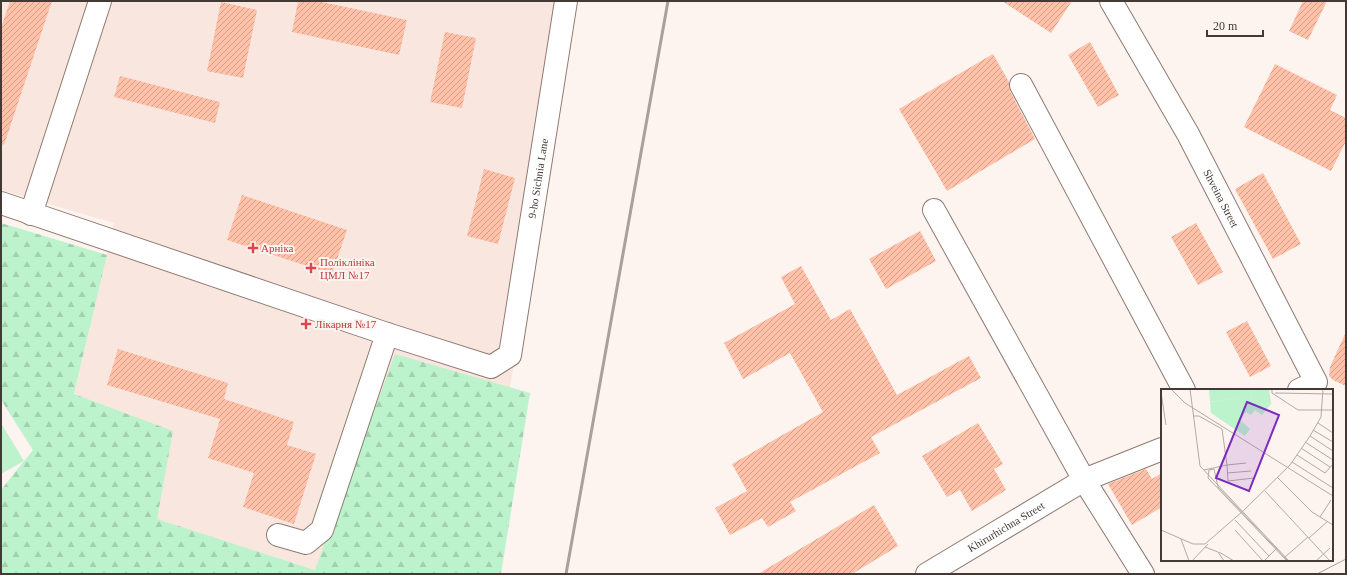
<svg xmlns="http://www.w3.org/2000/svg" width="1347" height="575" viewBox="0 0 1347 575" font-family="Georgia,serif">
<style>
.built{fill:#f9e6df}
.grass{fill:#bcf3cc}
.forest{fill:url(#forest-firs)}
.building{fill:url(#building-hatch)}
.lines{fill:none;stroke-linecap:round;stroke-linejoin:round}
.minor-casing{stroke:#8f7a71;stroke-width:24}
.minor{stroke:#fff;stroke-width:22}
.tram{stroke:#a99f9b;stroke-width:1}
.rail{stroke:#a99f9b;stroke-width:3}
.health-dot{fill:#e0444e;stroke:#fdf3ef;stroke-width:1.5}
.labels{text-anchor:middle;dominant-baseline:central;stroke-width:4;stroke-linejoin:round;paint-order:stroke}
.street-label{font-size:11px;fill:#433a36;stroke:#fdf3ef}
.health-label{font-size:11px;fill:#be3a42;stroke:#fdf3ef;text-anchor:start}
.inset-road{fill:none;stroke:#b3a9a5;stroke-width:1}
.view{fill:#7b2cbf;fill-opacity:0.15;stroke:#7b2cbf;stroke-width:2}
.inset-edge{fill:none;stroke:#433a36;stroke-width:2}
</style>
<defs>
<pattern id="forest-firs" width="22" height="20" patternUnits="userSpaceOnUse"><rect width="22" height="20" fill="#bcf3cc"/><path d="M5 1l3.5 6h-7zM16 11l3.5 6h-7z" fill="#a3d1b0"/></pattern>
<pattern id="building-hatch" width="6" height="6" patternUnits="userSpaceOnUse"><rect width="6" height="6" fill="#ffc1a8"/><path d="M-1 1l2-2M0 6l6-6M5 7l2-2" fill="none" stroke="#d09e8a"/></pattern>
</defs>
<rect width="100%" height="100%" fill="#fdf3ef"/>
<polygon class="built" points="1,1 576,1 478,574 329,574 53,487 114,223 1,190"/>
<polygon class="grass" points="1,423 24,461 1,474"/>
<polygon class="forest" points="1,223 107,255 74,394 173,431 157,519 315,570 395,354 530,393 501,574 1,574 1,490 33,450 1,400"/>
<g class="building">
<polygon points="10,1 52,1 4,145 1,144 1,28"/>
<polygon points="298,1 317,1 407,20 399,55 292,32"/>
<polygon points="1002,1 1072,1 1051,33"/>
<polygon points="1303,1 1327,1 1308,40 1289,31"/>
<polygon points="221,2 257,10 243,78 207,71"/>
<polygon points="445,32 476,38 462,108 430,102"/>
<polygon points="1090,42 1119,95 1098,107 1068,55"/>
<polygon points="993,54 1009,82 1009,85 1010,91 1035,139 947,191 899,109"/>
<polygon points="1275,64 1337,95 1330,110 1346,118 1346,141 1331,171 1244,127"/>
<polygon points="120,76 220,102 215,123 114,97"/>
<polygon points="484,169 515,178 498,244 467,236"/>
<polygon points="1263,173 1301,244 1273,259 1235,189"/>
<polygon points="242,195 347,230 332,274 227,240"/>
<polygon points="1196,223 1223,272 1198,285 1171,237"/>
<polygon points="920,231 936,261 886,289 869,259"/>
<polygon points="801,266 831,320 850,309 897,395 969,356 981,378 871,437 880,453 790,502 796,511 768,527 762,518 730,535 715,508 747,491 732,464 823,412 790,353 743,379 724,343 795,304 781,277"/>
<polygon points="1247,321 1271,366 1250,377 1226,332"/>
<polygon points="1346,332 1346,386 1333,380 1329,376 1330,367"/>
<polygon points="118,349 228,383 224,399 294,422 287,445 316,454 294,524 243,507 254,473 208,458 220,419 107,385"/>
<polygon points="978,423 1003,464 994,469 1006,490 972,511 960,490 947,497 922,456"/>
<polygon points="1146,469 1152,479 1162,473 1162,507 1132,525 1108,484"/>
<polygon points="874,505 898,546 852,574 758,574"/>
</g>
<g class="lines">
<g class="minor-casing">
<g id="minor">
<path id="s1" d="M1111,1L1188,134L1316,382L1299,390"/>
<polyline points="1021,85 1184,390"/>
<path id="s2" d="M1,203L387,334L491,367L510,355L566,1"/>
<polyline points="934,210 1084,480 1162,449"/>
<polyline points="31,214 100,1"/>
<polyline points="278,535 306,543 322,530 387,334"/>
<path id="s3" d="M927,574L1084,480L1143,574"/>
</g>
</g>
<use href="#minor" class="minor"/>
<polyline class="tram" points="1317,574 1346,559"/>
<polyline class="rail" points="566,574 668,1"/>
</g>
<g class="health-dot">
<path d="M251 242h4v4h4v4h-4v4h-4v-4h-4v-4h4z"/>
<path d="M309 262h4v4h4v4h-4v4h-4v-4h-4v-4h4z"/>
<path d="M304 318h4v4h4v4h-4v4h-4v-4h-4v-4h4z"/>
</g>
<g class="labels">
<g class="street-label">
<text stroke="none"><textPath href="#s2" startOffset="718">9-ho Sichnia Lane</textPath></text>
<text stroke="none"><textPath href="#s1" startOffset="226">Shveina Street</textPath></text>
<text stroke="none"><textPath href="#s3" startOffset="92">Khirurhichna Street</textPath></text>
</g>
<g class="health-label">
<text x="261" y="248">Арніка</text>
<text x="320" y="262">Поліклініка<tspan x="320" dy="13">ЦМЛ №17</tspan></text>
<text x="315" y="324">Лікарня №17</text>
</g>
</g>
<g transform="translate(1161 389)">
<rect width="172" height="172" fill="#fdf3ef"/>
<path d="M89,0H108L110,14L92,17Z" fill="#bcf3cc"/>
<path d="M77,0H89L92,17L111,14L101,26L94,21L90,26L85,23L79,31L89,40L84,47L50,24L49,13L78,9Z" fill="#bcf3cc"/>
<path d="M42,0H77L79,9L49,13L48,1Z" fill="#bcf3cc"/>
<path class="inset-road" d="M10,0L24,14L172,107M29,0L39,77L128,172M111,0V4L137,21H172M0,3L5,36M114,4L172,5M32,27H38L61,40L66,76L43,81M157,34L172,44M152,41L172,53M149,47L172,62M144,53L172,71M140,59L169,78M136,66L164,84L172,75M131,73L172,99M85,74L66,76L67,92L93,89M66,84L90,82M117,89L151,123L172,136M104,102L169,172M82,122L129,76L149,47L160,28L162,0M159,128L170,111M74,131L108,167M0,141L32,155H44L82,122M74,141L102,172M148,149L167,132M20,150L28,172M44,158L57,163L63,172M58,163L73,172M124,168L147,148M31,172L47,155M103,172L116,159M126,172L47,89L48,81L53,80L57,98L127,172M155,172L169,159"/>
<path class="view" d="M86,13L118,26L88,102L55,89Z"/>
<rect width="172" height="172" class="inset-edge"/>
</g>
<rect width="1347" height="575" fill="none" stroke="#433a36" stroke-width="4"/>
<path d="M1207 30v6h56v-6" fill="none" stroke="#433a36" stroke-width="2"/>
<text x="1213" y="30" font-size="12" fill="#433a36" stroke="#fdf3ef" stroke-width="3" paint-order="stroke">20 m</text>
</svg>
